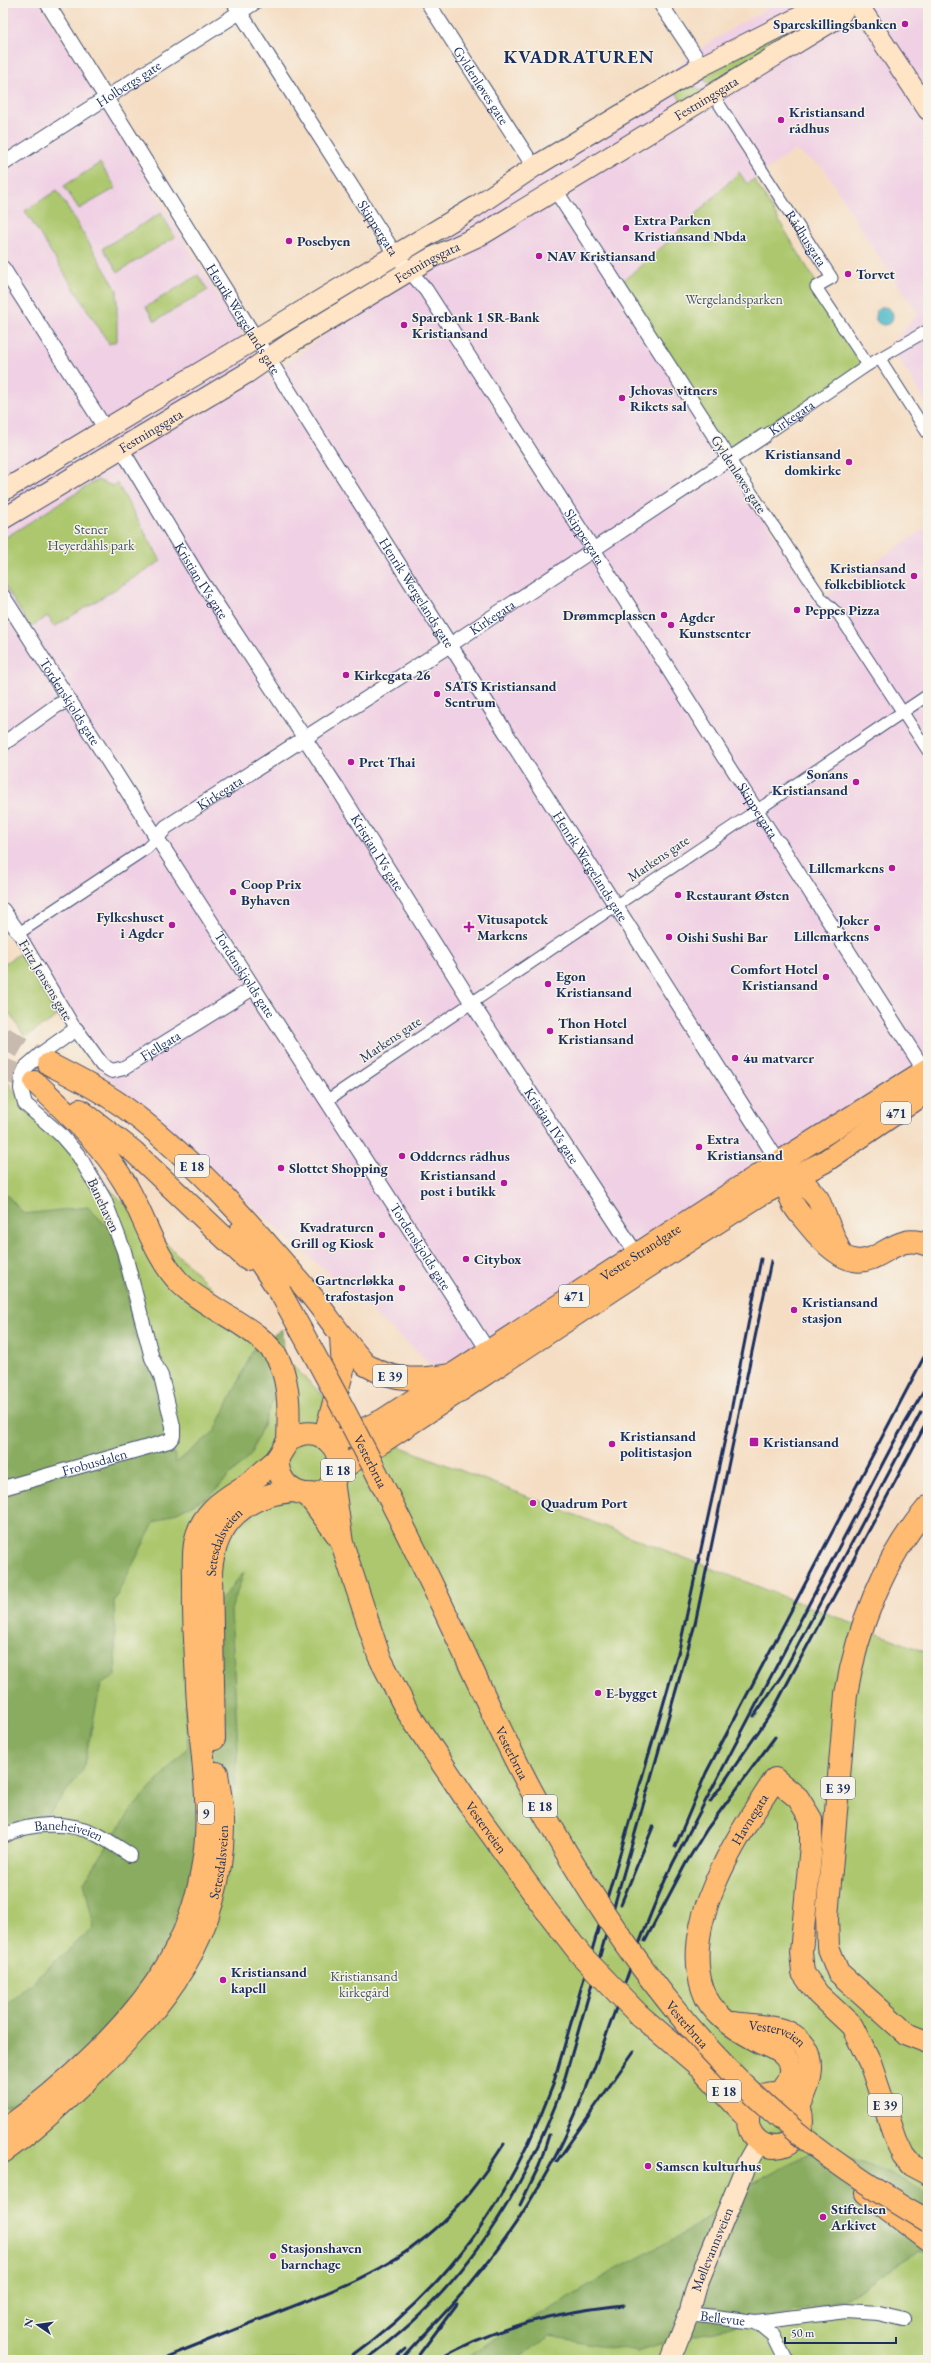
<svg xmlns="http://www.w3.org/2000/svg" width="931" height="2363" viewBox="0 0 931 2363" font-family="'EB Garamond',serif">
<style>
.built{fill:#f0d0e4}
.green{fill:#acc76d;stroke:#647b66}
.forest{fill:#89ac60;stroke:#526e5f}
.water{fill:#4eb9c9;stroke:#347494}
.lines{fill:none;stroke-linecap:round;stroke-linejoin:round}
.trunk-tunnel{stroke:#c9baaf;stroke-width:22;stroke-dasharray:22 11;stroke-linecap:butt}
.pedestrian-casing{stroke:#3c496d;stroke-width:13}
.minor-casing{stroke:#3c496d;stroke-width:16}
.secondary-casing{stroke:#3c496d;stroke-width:22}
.primary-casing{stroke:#3c496d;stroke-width:24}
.trunk-casing{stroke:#3c496d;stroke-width:24}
.pedestrian{stroke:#fff;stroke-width:11}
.minor{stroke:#fff;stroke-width:14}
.secondary{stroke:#ffe4c6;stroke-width:20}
.primary{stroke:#febb71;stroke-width:22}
.trunk{stroke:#febb71;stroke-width:22}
.rail{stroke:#1b2f5e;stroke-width:3}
.trunk-bridge-casing{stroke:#3c496d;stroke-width:24;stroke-linecap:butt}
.trunk-bridge{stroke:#febb71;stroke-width:22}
.poi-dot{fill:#b5179e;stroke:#f7f3e8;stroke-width:1.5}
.labels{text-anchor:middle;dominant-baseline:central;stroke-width:3;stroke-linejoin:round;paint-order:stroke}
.shield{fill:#f7f3e8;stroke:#5d6a87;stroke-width:1}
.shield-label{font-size:13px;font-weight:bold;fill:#1b2f5e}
.poi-label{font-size:14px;font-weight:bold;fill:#1b2f5e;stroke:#f7f3e8;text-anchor:start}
.street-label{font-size:14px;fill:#1b2f5e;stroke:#f7f3e8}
.park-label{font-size:14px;fill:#3f5562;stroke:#f7f3e8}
.district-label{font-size:18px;font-weight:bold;letter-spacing:1px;fill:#1b2f5e;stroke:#f7f3e8}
</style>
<rect width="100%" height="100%" fill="#f7f3e8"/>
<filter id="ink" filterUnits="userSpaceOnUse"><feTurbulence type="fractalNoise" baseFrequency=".025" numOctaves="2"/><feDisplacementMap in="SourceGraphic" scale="8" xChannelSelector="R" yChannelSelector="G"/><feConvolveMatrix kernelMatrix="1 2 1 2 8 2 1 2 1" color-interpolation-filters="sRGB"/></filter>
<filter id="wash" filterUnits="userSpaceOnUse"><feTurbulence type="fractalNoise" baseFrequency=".012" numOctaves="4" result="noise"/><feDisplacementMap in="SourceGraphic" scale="16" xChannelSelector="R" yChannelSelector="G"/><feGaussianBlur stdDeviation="0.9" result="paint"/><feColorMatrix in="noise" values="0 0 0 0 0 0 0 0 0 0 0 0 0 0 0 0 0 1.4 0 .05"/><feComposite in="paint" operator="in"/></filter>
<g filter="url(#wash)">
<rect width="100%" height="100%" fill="#f5ddc3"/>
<polygon class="built" points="3,3 40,3 268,378 700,49 741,23 778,3 928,3 928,407 891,346 918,313 870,244 824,168 794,150 656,250 622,282 798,575 825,597 928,526 928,1064 490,1350 433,1366 97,1068 3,917"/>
<g class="green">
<polygon points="829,9 832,14 715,88 697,75"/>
<polygon points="688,81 705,94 684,107 674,88"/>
<polygon points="100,163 116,188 79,209 64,186"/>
<polygon points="739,172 747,184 754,179 866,365 727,458 622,282 671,239"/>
<polygon points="57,190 117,290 117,341 109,344 25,211"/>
<polygon points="161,213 175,237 118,272 103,248"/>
<polygon points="198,275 208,290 155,321 146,307"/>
<polygon points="97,480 113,486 117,483 161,561 54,627 48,616 30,627 3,583 3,557 5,556 3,539"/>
<polygon points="19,954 58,1016 25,1037 3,1003 3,964"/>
<polygon points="3,1075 24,1106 360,1431 928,1653 928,2360 3,2360"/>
</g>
<g class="forest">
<polygon points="3,1191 24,1214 88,1207 118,1238 134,1333 160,1387 176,1463 215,1431 253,1350 282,1329 284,1373 251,1454 210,1496 154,1523 114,1601 116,1676 101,1683 83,1770 51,1811 3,1842"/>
<polygon points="244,1572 231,1610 238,1749 234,1785 221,1856 87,2076 3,2108 3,2008 94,1927 84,1882 131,1810 188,1747 185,1705 198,1701 209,1614"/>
<polygon points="820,2147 884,2170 928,2194 928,2253 919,2251 845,2299 681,2339 637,2352 550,2336 516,2360 461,2360 606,2275 683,2234 753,2183"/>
</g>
<circle class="water" cx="884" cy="316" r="9"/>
</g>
<g filter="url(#ink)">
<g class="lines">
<g class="trunk-tunnel">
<polyline points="3,1037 49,1064"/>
<polyline points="3,1069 35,1082"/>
</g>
<g class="pedestrian-casing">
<g id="pedestrian">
<path id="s1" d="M719,104L832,278L816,287L868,365"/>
<polyline points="880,359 928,434"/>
<path id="s2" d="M764,436L868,365L928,330"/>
<polyline points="730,460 822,599 839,615 928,751"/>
<path id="s3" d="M725,759L779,843"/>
<polyline points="76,1029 19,933 147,848 157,838"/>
<polyline points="326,1101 928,695"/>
</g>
</g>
<g class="minor-casing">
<g id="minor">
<path id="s4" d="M47,3L268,358L783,1169"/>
<path id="s5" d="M234,3L395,254L426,290L593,549L725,759"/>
<path id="s6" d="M428,3L534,167"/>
<polyline points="660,3 702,66"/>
<path id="s7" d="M3,164L254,3"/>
<polyline points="556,191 730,460"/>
<polyline points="3,268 105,428"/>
<path id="s8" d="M121,448L200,579L340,792L471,1002L637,1255"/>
<path id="s9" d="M3,596L157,838L489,1352"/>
<polyline points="3,744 56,706 69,700"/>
<path id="s10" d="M157,838L166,827L450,645L764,436"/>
<polyline points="779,843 928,1076"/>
<polyline points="3,910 19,933"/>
<path id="s11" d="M3,1488L169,1441L173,1436V1426L161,1376L152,1358L124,1251L104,1199L79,1156L60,1134L25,1104L21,1089L22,1076L26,1067L41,1054L76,1029L102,1065L112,1071L124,1068L253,988"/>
<path id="s12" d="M3,1836C31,1822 67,1821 96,1834C108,1840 119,1848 130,1855"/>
<path id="s13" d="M689,2314L756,2322L773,2336L785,2360"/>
<polyline points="756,2322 846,2311 878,2313 904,2319"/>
</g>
</g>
<g class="secondary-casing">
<g id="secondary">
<polyline points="857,3 928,110"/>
<polyline points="3,491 475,207 534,167 702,66 827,3"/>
<path id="s14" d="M3,519L247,373L292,342L409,271L431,258L483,234L839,17L848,3"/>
<path id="s15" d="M671,2360L689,2314L697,2285L748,2161L759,2142"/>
</g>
</g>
<g class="primary-casing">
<g id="primary">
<path d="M789,1180C787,1202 796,1209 809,1225C873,1304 881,1224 928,1245"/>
<polyline points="789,1180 806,1185 818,1199 840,1252"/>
<path id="s16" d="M330,1443L347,1437L383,1420L751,1180L928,1069"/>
<polyline points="338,1471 646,1268 760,1195 824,1162 928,1091"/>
</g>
</g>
<g class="trunk-casing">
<g id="trunk">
<path d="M49,1064C78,1079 106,1093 132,1113C199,1164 256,1230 310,1294C329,1317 345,1343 366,1365C397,1383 421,1380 455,1374"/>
<path d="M35,1082C67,1113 100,1142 123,1180C144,1213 153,1255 180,1283C207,1310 267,1330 280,1363C290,1387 289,1415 288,1441"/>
<polyline points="80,1110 133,1151 247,1259"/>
<polyline points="240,1232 280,1292"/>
<polyline points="324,1438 343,1370 341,1336"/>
<path id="s17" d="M333,1481L342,1543L379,1656L407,1711L468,1802L546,1910"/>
<polyline points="307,1494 341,1540"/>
<path d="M928,1507C884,1558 857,1629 846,1694L827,1917L828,1947L838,1972L907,2034L925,2041L928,2040"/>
<path id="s18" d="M214,1739L211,1571C215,1522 246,1494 295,1491"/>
<polyline points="639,2015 699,2066 747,2117"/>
<path id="s19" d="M735,2023C752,2026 778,2025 793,2035C821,2054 811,2083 799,2107"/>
<circle cx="775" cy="2120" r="27"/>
<path id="s20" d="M780,2093C785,2085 791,2078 790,2068C788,2050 768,2047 754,2039C734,2028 710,2013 703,1990C679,1922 740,1833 775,1779L798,1798L811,1819V1845L801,1952L803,1973L818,1994L852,2026L870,2063L896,2140L903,2155L911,2165L928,2174"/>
<path d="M3,2131C62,2088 134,2024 170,1960C191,1923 203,1880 206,1838C209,1788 199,1736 197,1686C196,1652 193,1617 194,1583C194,1570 193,1556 195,1544C197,1531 204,1518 213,1509C222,1500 234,1493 245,1486C255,1479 265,1470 275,1461C283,1453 284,1441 296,1436C309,1430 323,1434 332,1445C338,1452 340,1463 337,1473C327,1509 274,1497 278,1457"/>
<path id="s21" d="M3,2152C34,2130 63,2103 90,2077C166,2005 221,1938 223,1827C224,1809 219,1791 217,1773"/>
<polyline points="866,2193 928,2240"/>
</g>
</g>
<use href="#pedestrian" class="pedestrian"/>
<use href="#minor" class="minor"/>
<use href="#secondary" class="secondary"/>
<use href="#primary" class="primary"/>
<use href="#trunk" class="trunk"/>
<g class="rail">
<polyline points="754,1716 782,1675 921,1412"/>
<polyline points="710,1802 772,1712 928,1420"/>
<polyline points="675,1847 706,1773 924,1357"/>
<polyline points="621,1904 653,1827"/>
<polyline points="645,1941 686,1863 707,1829 775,1737"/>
<polyline points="557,2161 634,2051"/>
<polyline points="520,2205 539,2166 549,2135"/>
<path d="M159,2360C202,2343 244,2326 286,2309C335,2290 385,2271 426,2237C458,2211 482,2178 504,2144"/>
<path d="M347,2360C450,2286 508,2203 553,2085L679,1650L730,1416L761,1259"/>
<path d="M365,2360C460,2294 522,2195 562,2088L695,1624L771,1261"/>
<polyline points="393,2360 405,2349"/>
<path d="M401,2360C425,2333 452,2307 474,2279C504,2243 531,2202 553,2161C603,2066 627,1959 673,1863L894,1442L928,1384"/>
<polyline points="415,2360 457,2304"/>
<path d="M437,2360C497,2326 556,2312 624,2305"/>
</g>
<g class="trunk-bridge-casing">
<g id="trunk-bridge">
<path id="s22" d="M280,1292C336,1392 388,1493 437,1595C473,1670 506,1747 547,1819C609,1929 684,2036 781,2119C826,2158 876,2191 928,2221"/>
<polyline points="546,1910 581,1955 639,2015"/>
</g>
</g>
<use href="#trunk-bridge" class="trunk-bridge"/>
</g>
</g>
<g class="poi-dot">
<circle cx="905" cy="24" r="4"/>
<circle cx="781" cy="120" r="4"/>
<circle cx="626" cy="228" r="4"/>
<circle cx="289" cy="241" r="4"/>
<circle cx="539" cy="256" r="4"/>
<circle cx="848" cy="274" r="4"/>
<circle cx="404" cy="325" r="4"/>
<circle cx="622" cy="398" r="4"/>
<circle cx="849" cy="462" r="4"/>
<circle cx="914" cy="576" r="4"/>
<circle cx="797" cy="610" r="4"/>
<circle cx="664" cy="615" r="4"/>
<circle cx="671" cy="625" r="4"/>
<circle cx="346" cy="675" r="4"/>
<circle cx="437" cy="694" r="4"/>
<circle cx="351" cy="762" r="4"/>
<circle cx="856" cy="782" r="4"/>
<circle cx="892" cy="868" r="4"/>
<circle cx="233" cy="892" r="4"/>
<circle cx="678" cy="895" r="4"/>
<circle cx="172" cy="925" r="4"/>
<path d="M467 921h4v4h4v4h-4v4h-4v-4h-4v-4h4z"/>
<circle cx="877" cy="928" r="4"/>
<circle cx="669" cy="937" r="4"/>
<circle cx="826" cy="977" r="4"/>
<circle cx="548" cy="984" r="4"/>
<circle cx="550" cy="1031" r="4"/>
<circle cx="735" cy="1058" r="4"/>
<circle cx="699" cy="1147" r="4"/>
<circle cx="402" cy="1156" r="4"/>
<circle cx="281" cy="1168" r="4"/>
<circle cx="504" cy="1183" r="4"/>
<circle cx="382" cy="1235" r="4"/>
<circle cx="466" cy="1259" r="4"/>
<circle cx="402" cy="1288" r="4"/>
<circle cx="794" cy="1310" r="4"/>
<rect x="749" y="1437" width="10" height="10" rx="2"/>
<circle cx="612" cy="1444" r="4"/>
<circle cx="533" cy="1503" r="4"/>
<circle cx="598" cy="1693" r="4"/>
<circle cx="223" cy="1980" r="4"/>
<circle cx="648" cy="2166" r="4"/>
<circle cx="823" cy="2217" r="4"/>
<circle cx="273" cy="2256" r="4"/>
</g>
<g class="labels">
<g class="shield">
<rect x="881" y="1102" width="30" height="22" rx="3"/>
<rect x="175" y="1155" width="34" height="22" rx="3"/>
<rect x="559" y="1285" width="30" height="22" rx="3"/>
<rect x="373" y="1365" width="34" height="22" rx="3"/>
<rect x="321" y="1459" width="34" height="22" rx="3"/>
<rect x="821" y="1777" width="34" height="22" rx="3"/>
<rect x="523" y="1795" width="34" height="22" rx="3"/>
<rect x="198" y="1802" width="16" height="22" rx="3"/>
<rect x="707" y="2080" width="34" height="22" rx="3"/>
<rect x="868" y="2094" width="34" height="22" rx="3"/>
</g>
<g class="shield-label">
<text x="896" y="1113">471</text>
<text x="192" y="1166">E 18</text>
<text x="574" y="1296">471</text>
<text x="390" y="1376">E 39</text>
<text x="338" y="1470">E 18</text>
<text x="838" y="1788">E 39</text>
<text x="540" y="1806">E 18</text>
<text x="206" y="1813">9</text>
<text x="724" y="2091">E 18</text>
<text x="885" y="2105">E 39</text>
</g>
<g class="poi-label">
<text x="897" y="24" text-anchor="end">Spareskillingsbanken</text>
<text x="789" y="112">Kristiansand<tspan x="789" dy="16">rådhus</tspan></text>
<text x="634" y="220">Extra Parken<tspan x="634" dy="16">Kristiansand Nbda</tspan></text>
<text x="297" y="241">Posebyen</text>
<text x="547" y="256">NAV Kristiansand</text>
<text x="856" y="274">Torvet</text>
<text x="412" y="317">Sparebank 1 SR-Bank<tspan x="412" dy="16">Kristiansand</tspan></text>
<text x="630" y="390">Jehovas vitners<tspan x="630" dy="16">Rikets sal</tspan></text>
<text x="841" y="454" text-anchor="end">Kristiansand<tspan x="841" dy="16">domkirke</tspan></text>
<text x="906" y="568" text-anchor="end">Kristiansand<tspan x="906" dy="16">folkebibliotek</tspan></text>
<text x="805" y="610">Peppes Pizza</text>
<text x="656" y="615" text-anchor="end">Drømmeplassen</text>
<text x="679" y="617">Agder<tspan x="679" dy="16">Kunstsenter</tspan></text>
<text x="354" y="675">Kirkegata 26</text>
<text x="445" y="686">SATS Kristiansand<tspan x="445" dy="16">Sentrum</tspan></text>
<text x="359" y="762">Pret Thai</text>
<text x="848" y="774" text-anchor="end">Sonans<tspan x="848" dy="16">Kristiansand</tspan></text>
<text x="884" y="868" text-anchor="end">Lillemarkens</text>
<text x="241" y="884">Coop Prix<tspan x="241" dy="16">Byhaven</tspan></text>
<text x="686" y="895">Restaurant Østen</text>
<text x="164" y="917" text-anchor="end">Fylkeshuset<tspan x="164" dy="16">i Agder</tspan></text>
<text x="477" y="919">Vitusapotek<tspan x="477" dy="16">Markens</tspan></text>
<text x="869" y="920" text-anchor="end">Joker<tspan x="869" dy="16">Lillemarkens</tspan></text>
<text x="677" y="937">Oishi Sushi Bar</text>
<text x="818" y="969" text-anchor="end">Comfort Hotel<tspan x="818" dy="16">Kristiansand</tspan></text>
<text x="556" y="976">Egon<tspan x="556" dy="16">Kristiansand</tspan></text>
<text x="558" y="1023">Thon Hotel<tspan x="558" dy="16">Kristiansand</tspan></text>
<text x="743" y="1058">4u matvarer</text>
<text x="707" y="1139">Extra<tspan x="707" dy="16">Kristiansand</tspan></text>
<text x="410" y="1156">Oddernes rådhus</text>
<text x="289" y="1168">Slottet Shopping</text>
<text x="496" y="1175" text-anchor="end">Kristiansand<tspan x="496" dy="16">post i butikk</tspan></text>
<text x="374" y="1227" text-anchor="end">Kvadraturen<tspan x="374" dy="16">Grill og Kiosk</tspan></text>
<text x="474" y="1259">Citybox</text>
<text x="394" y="1280" text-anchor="end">Gartnerløkka<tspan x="394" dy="16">trafostasjon</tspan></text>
<text x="802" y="1302">Kristiansand<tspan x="802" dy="16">stasjon</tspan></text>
<text x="620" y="1436">Kristiansand<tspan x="620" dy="16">politistasjon</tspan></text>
<text x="763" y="1442">Kristiansand</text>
<text x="541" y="1503">Quadrum Port</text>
<text x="606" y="1693">E-bygget</text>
<text x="231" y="1972">Kristiansand<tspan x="231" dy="16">kapell</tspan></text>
<text x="656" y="2166">Samsen kulturhus</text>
<text x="831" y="2209">Stiftelsen<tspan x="831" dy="16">Arkivet</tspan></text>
<text x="281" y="2248">Stasjonshaven<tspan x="281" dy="16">barnehage</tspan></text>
</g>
<g class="street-label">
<text stroke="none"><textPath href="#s7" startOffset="149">Holbergs gate</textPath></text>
<text stroke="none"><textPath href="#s6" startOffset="98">Gyldenløves gate</textPath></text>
<text stroke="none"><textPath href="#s14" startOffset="820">Festningsgata</textPath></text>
<text stroke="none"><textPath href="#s5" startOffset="267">Skippergata</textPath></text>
<text stroke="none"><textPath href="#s1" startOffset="160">Rådhusgata</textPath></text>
<text stroke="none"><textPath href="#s14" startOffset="496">Festningsgata</textPath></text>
<text stroke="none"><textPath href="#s4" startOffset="372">Henrik Wergelands gate</textPath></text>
<text stroke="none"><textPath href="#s2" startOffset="33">Kirkegata</textPath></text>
<text stroke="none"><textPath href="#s14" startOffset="172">Festningsgata</textPath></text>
<text transform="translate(739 474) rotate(57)">Gyldenløves gate</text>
<text stroke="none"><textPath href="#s5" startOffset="639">Skippergata</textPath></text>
<text stroke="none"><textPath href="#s8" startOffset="155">Kristian IVs gate</textPath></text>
<text stroke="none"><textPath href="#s4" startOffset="696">Henrik Wergelands gate</textPath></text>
<text stroke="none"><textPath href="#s10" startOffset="402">Kirkegata</textPath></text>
<text stroke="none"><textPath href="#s9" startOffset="125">Tordenskjolds gate</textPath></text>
<text stroke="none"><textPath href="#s10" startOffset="78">Kirkegata</textPath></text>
<text stroke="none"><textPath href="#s3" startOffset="61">Skippergata</textPath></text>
<text stroke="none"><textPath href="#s8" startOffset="479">Kristian IVs gate</textPath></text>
<text transform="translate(658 858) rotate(-34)">Markens gate</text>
<text stroke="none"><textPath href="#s4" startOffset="1020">Henrik Wergelands gate</textPath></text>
<text stroke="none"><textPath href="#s9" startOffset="449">Tordenskjolds gate</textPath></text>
<text transform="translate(46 980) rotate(59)">Fritz Jensens gate</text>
<text transform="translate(390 1039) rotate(-34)">Markens gate</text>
<text stroke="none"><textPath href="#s11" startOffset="764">Fjellgata</textPath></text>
<text stroke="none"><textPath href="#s8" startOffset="803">Kristian IVs gate</textPath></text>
<text transform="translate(104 1205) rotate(65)">Banehaven</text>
<text stroke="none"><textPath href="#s9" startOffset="773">Tordenskjolds gate</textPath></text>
<text stroke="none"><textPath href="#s16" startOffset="365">Vestre Strandgate</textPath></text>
<text stroke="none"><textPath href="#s22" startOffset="192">Vesterbrua</textPath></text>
<text stroke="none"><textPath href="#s11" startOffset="95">Frobusdalen</textPath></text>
<text stroke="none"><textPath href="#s18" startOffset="200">Setesdalsveien</textPath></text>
<text stroke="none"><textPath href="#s22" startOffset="516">Vesterbrua</textPath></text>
<text stroke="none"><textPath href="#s20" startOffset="331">Havnegata</textPath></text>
<text stroke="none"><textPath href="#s17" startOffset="384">Vesterveien</textPath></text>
<text stroke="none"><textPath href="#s12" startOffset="68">Baneheiveien</textPath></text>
<text stroke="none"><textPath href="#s21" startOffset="372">Setesdalsveien</textPath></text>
<text stroke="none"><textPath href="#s22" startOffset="840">Vesterbrua</textPath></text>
<text stroke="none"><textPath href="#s19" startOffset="44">Vesterveien</textPath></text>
<text stroke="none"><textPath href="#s15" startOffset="118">Møllevannsveien</textPath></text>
<text stroke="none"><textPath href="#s13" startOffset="34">Bellevue</textPath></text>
</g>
<g class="park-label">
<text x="734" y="299">Wergelandsparken</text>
<text x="91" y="529">Stener<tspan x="91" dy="16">Heyerdahls park</tspan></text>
<text x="364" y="1976">Kristiansand<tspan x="364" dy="16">kirkegård</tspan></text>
</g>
<g class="district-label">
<text x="579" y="56">KVADRATUREN</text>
</g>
</g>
<rect width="931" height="2363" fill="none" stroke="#f7f3e8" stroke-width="16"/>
<g transform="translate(38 2325) rotate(283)" stroke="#f7f3e8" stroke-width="3" paint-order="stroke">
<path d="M0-3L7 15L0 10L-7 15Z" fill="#1b2f5e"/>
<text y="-6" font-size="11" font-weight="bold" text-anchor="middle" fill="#1b2f5e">N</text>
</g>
<path d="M785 2337v6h111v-6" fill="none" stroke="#1b2f5e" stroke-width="2"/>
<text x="791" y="2337" font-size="12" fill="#1b2f5e" stroke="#f7f3e8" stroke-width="3" paint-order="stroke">50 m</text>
</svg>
